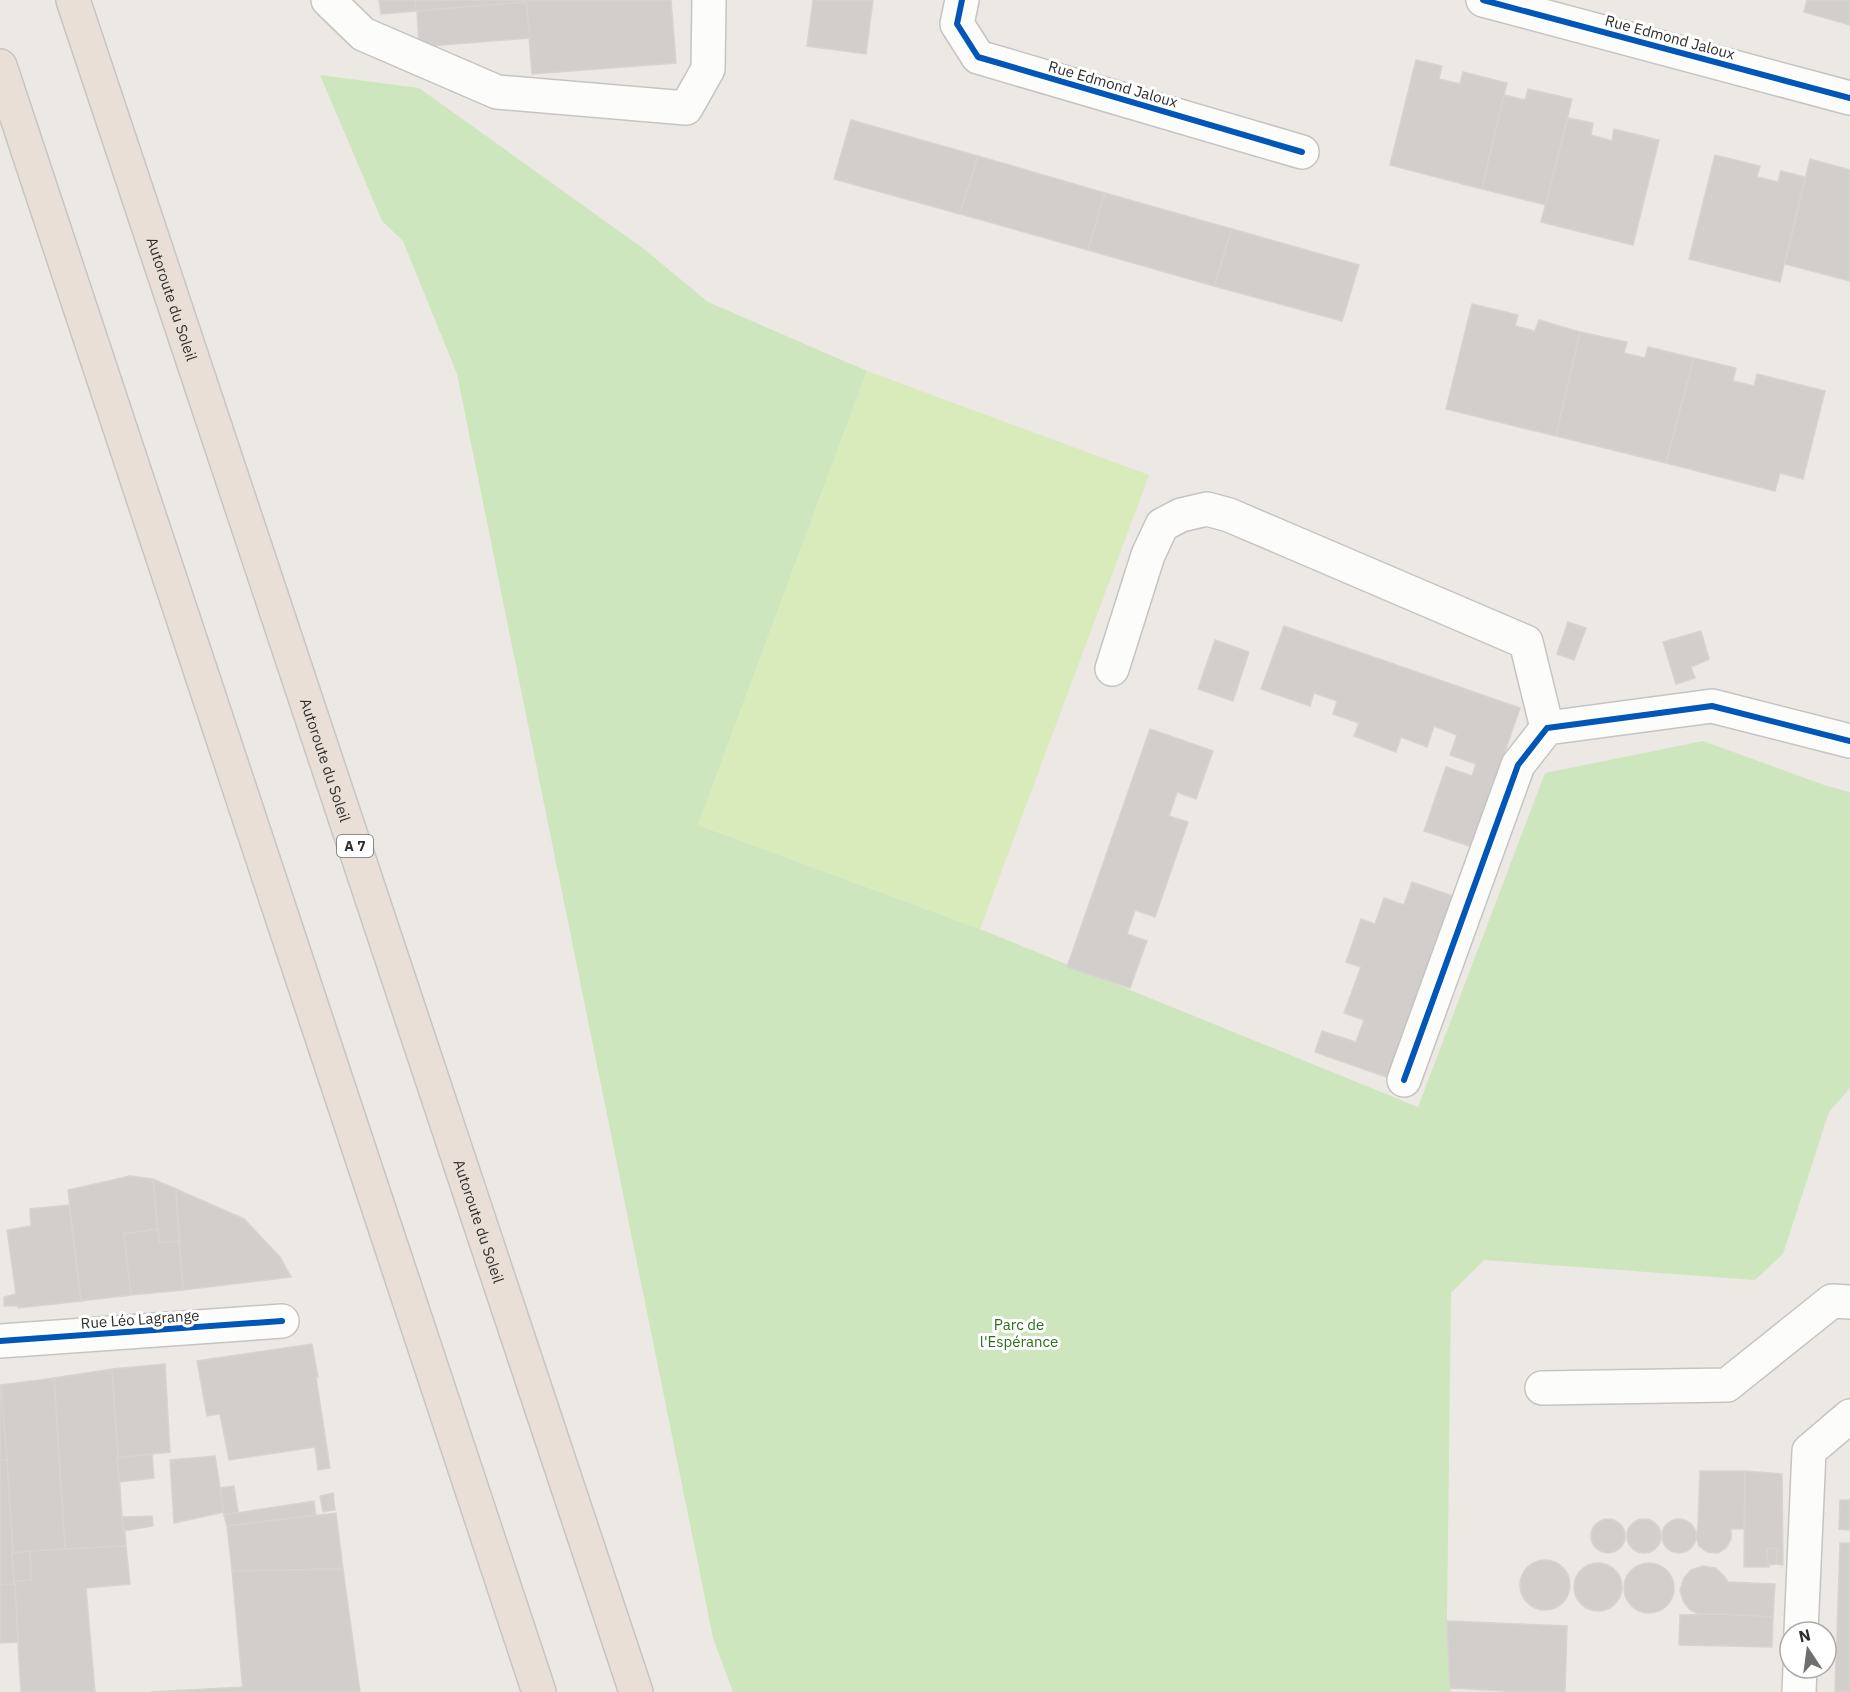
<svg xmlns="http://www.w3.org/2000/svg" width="1850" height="1692" viewBox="0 0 1850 1692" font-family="'IBM Plex Sans',sans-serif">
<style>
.green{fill:#cee6be}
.pitch{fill:#d9eabb}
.building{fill:#d1cecb;stroke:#d7d4d0;stroke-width:1.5}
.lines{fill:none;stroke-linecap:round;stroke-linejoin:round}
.minor-casing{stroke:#c5c4c5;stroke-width:36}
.highway-casing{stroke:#c6c5c4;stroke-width:36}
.minor{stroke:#fcfcfb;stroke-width:33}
.highway{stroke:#eadfd6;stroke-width:33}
.cycleway-casing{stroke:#fff;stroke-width:10}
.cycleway{stroke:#0057b8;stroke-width:6}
.labels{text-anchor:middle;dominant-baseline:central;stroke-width:6;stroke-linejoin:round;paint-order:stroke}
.shield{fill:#fff;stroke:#6d6d6d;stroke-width:1.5}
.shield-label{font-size:14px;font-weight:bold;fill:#2e2e2e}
.street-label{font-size:15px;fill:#2e2e2e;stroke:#fff}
.park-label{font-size:15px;fill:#2c6e1b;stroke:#fff}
</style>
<rect width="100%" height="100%" fill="#ece8e4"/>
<polygon class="green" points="320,75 419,88 644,249 708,302 867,371 698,825 980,929 1418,1107 1545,773 1703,741 1827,786 1850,792 1850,1088 1829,1112 1783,1254 1755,1280 1484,1260 1451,1293 1447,1621 1451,1692 733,1692 713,1638 457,374 403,241 382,221"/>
<polygon class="pitch" points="867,371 1149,475 980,929 698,825"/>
<g class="building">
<polygon points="379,0 415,0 416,11 381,14"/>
<polygon points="415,0 526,0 526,2 416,11"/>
<polygon points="526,0 671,0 676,63 532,74"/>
<polygon points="813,0 873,0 866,54 807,46"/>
<polygon points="1807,0 1850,0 1850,25 1804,12"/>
<polygon points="526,2 530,38 419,47 417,11"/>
<polygon points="1416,60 1442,66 1439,79 1460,84 1463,72 1507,83 1482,189 1390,165"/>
<polygon points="1528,89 1572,99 1546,205 1482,189 1504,95 1525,100"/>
<polygon points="1568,118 1593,123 1591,135 1612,141 1614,129 1659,140 1633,245 1541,222"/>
<polygon points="851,120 978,156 960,214 834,179"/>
<polygon points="1715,155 1760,166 1757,177 1778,182 1781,171 1805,177 1780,282 1689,259"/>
<polygon points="978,156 1105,193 1088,250 960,214"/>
<polygon points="1810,159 1850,170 1850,281 1785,264"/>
<polygon points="1105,193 1232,229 1214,286 1088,250"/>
<polygon points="1232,229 1359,265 1342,321 1214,286"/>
<polygon points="1472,304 1518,315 1515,326 1535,331 1539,320 1580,332 1556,436 1446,409"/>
<polygon points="1580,332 1627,342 1624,353 1645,358 1648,347 1694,358 1666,463 1556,436"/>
<polygon points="1694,358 1736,368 1733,381 1754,386 1757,374 1825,391 1803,479 1780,473 1775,491 1666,463"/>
<polygon points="1568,622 1586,628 1574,660 1557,654"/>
<polygon points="1284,626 1520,708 1472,847 1424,831 1446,767 1472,776 1476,764 1450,755 1457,735 1434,726 1427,747 1401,737 1396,752 1354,736 1359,723 1333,714 1337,701 1314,693 1310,706 1261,689"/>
<polygon points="1701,631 1709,659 1691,667 1695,678 1676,684 1663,642"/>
<polygon points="1215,640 1249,652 1233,701 1198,689"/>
<polygon points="1150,729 1213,751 1196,799 1177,792 1169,816 1188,822 1155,917 1135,910 1127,934 1147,941 1130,988 1067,967"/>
<polygon points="1412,882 1456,897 1392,1079 1315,1052 1322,1031 1356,1042 1364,1020 1344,1013 1361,967 1346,962 1361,919 1375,924 1384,898 1404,905"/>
<polygon points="130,1176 153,1179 158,1229 124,1234 131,1295 81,1301 68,1190"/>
<polygon points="153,1179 176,1189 179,1241 159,1243"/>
<polygon points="176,1189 244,1219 280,1257 291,1277 183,1290"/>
<polygon points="69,1205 81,1301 18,1308 18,1306 4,1306 4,1297 16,1294 7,1230 31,1226 30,1209"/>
<polygon points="158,1229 159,1243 179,1241 183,1290 131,1295 124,1234"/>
<polygon points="312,1344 318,1377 316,1377 330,1468 318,1470 315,1447 229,1460 220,1414 207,1416 197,1361"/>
<polygon points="165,1364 170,1452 117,1458 112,1369"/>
<polygon points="112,1369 123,1531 125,1531 126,1546 65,1549 54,1378"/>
<polygon points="54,1378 65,1549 12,1553 1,1385"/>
<polygon points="0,1385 1,1385 7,1460 0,1460"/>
<polygon points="152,1454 154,1478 119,1482 117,1458"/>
<polygon points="215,1456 224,1512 174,1523 170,1460"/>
<polygon points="0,1460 7,1460 15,1584 0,1585"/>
<polygon points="1700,1471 1745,1471 1744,1529 1731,1529 1731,1539 1726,1548 1718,1553 1707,1552 1699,1546 1696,1537 1698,1526"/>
<polygon points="1745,1471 1782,1474 1783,1565 1776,1564 1777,1549 1767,1548 1769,1567 1744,1567"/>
<polygon points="234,1486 238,1512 224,1515 220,1488"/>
<polygon points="333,1493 335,1510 323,1512 320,1496"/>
<polygon points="1840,1500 1850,1500 1850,1530 1839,1529"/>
<polygon points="314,1501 316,1515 227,1526 224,1515"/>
<polygon points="336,1513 343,1569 232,1571 227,1526"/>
<polygon points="152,1516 153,1526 123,1531 122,1517"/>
<circle cx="1644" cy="1536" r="17"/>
<circle cx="1608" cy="1536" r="17"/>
<circle cx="1679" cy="1536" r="17"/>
<polygon points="1840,1543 1850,1543 1850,1692 1835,1692"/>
<polygon points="126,1546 130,1584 86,1588 95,1692 21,1692 14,1581 31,1580 30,1551"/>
<polygon points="1767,1548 1777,1549 1776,1564 1768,1565"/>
<polygon points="30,1551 31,1580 14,1581 12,1553"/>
<circle cx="1545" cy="1585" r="25"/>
<circle cx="1598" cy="1587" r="24"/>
<circle cx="1649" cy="1588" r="25"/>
<polygon points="1703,1566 1715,1568 1724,1576 1728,1582 1775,1584 1773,1617 1701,1615 1690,1610 1683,1601 1680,1590 1684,1578 1691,1570"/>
<polygon points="343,1569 360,1692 243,1692 232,1571"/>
<polygon points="15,1584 18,1642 0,1643 0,1585"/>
<polygon points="1722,1614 1773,1617 1772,1647 1679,1645 1680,1615"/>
<polygon points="1447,1621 1567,1626 1565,1692 1523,1692 1450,1688"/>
<polygon points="243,1687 243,1692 151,1692"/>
</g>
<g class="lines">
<g class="minor-casing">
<g id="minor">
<polyline points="328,0 363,34 497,92 686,108 708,69 709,0"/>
<polyline points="962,0 957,24 978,57 1302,152"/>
<polyline points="1483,0 1850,98"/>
<polyline points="1112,669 1148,555 1162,525 1181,515 1207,509 1229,515 1526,642 1547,728"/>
<polyline points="1404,1080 1518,765 1547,728 1712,706 1850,741"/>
<polyline points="0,1341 282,1321"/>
<polyline points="1542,1388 1727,1385 1832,1301 1850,1302"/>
<polyline points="1801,1632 1809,1451 1850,1416"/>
<polyline points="1799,1692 1800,1668"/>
</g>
</g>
<g class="highway-casing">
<g id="highway">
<path id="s1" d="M73,0L636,1692"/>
<polyline points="0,66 539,1692"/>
</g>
</g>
<use href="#minor" class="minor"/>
<use href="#highway" class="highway"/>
<g class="cycleway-casing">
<g id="cycleway">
<polyline points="962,0 957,24 978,57 1302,152"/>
<polyline points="1483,0 1850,98"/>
<polyline points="1404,1080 1518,765 1547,728 1712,706 1850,741"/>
<polyline points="0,1341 282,1321"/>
</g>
</g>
<use href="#cycleway" class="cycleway"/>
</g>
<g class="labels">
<rect class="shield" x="337" y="835" width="36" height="22" rx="4.5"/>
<g class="shield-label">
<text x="355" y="846">A 7</text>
</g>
<g class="street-label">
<text transform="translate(1670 37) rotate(15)">Rue Edmond Jaloux</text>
<text transform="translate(1113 84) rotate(16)">Rue Edmond Jaloux</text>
<text stroke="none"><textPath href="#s1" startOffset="315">Autoroute du Soleil</textPath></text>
<text stroke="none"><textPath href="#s1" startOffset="801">Autoroute du Soleil</textPath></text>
<text stroke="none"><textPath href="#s1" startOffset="1287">Autoroute du Soleil</textPath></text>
<text transform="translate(140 1319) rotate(-4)">Rue Léo Lagrange</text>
</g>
<g class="park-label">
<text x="1019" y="1324">Parc de<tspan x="1019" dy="17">l'Espérance</tspan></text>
</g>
</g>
<g transform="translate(1808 1650) rotate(347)"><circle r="28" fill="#ffffff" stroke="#ababab" stroke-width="1.5"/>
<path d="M0-4.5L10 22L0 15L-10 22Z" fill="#706f6e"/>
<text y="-9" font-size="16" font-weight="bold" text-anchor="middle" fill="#2e2e2e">N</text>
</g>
</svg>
